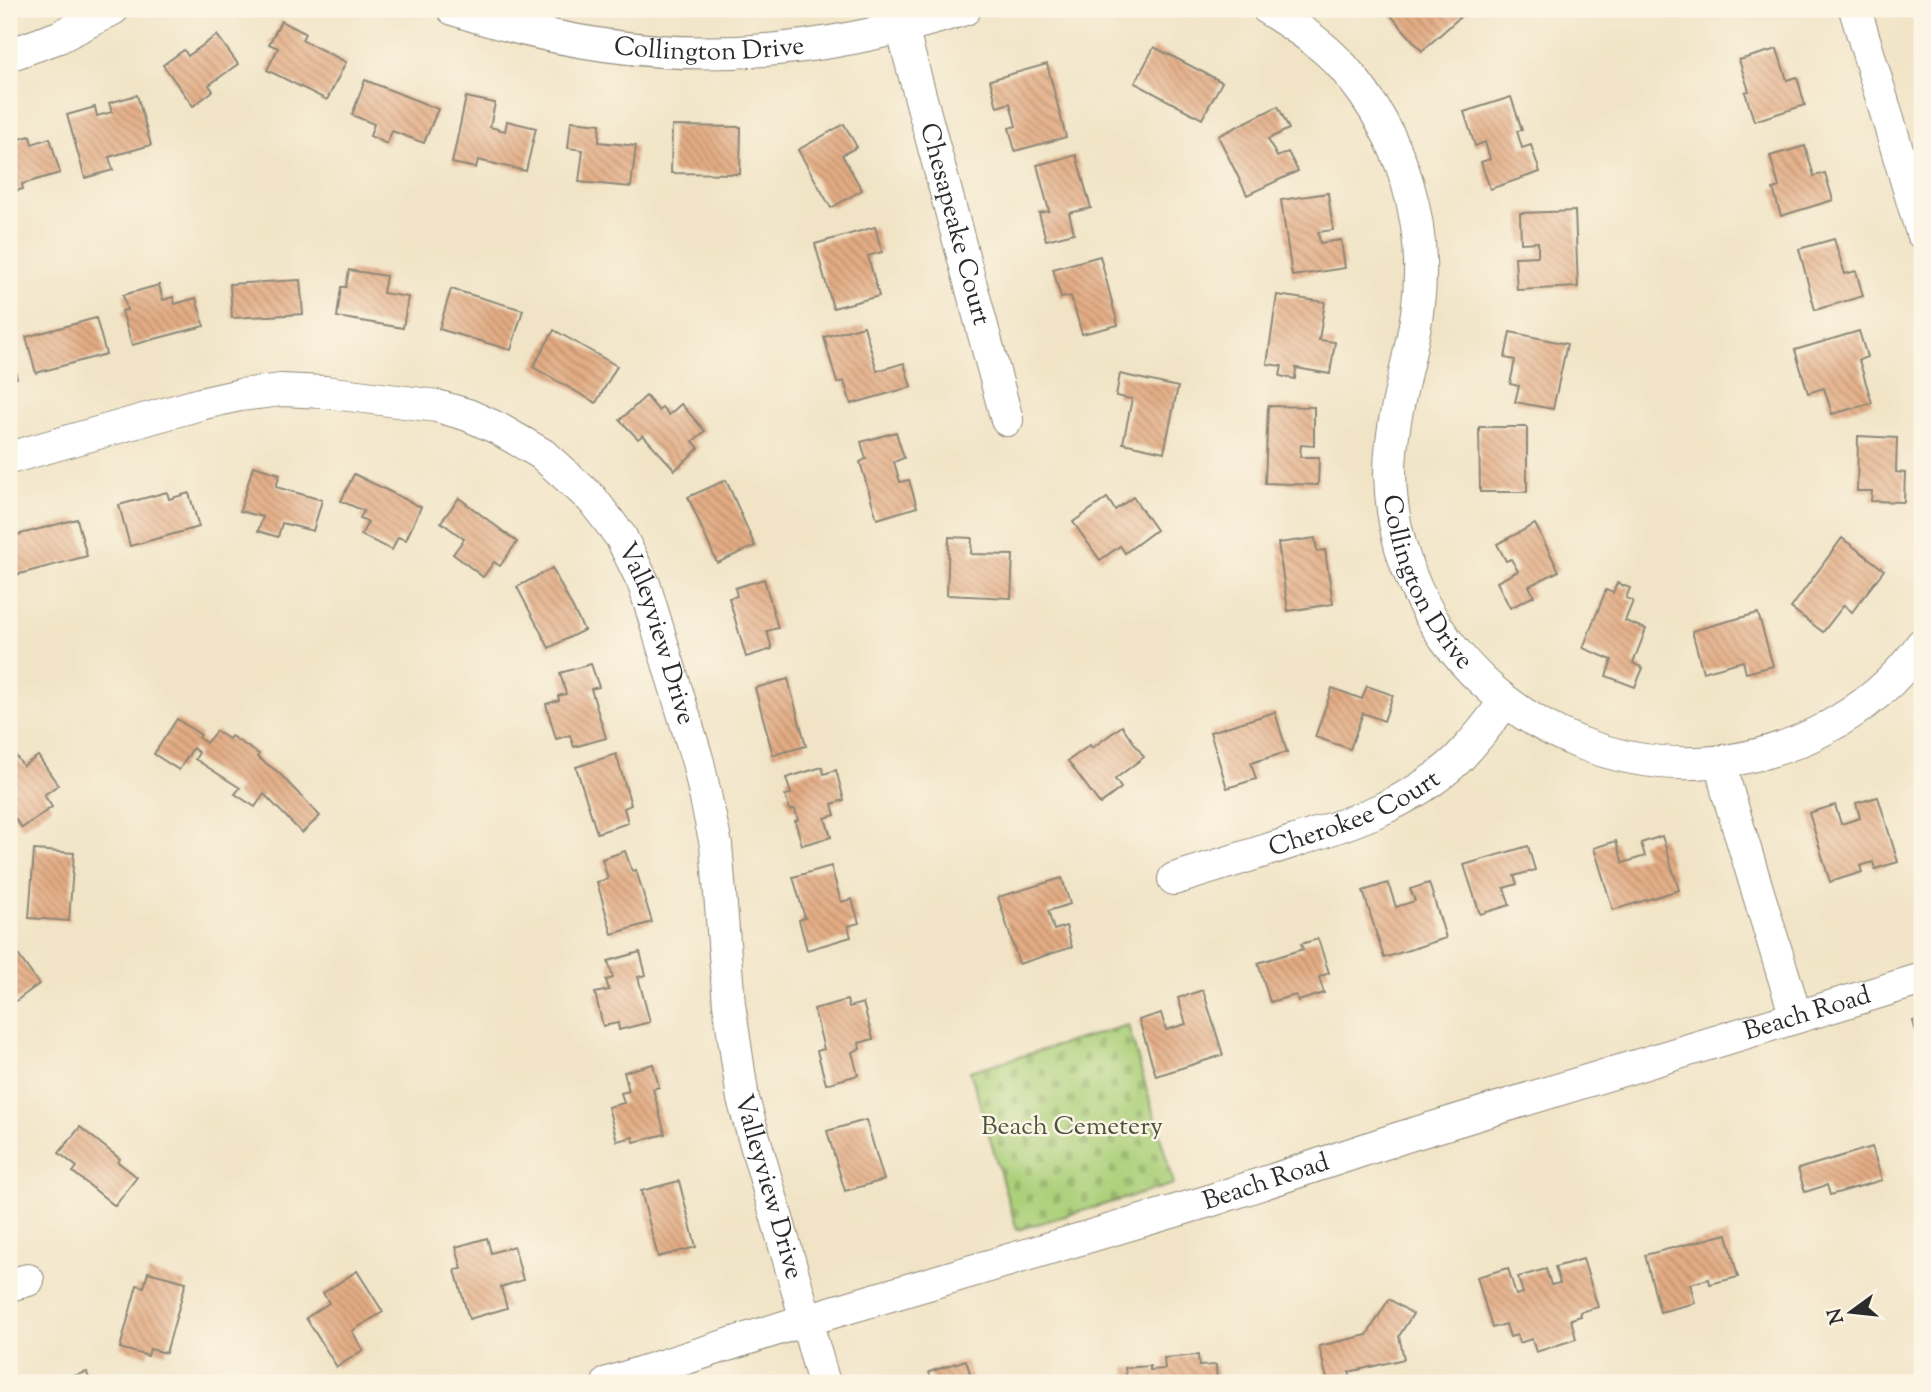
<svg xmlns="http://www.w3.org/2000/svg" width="1931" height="1392" viewBox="0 0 1931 1392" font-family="'Sorts Mill Goudy',serif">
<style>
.cemetery{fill:url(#cemetery-stones);stroke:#6c7e52;stroke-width:2}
.building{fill:url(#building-back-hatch)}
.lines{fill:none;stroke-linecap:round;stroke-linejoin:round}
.minor-casing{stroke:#8e8878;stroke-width:34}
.minor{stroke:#fff;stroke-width:32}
.labels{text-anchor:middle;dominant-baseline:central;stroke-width:5;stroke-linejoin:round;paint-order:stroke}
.street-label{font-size:26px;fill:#2b2b2b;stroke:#fcf5e5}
.park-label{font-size:26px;fill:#4b543f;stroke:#fcf5e5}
</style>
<defs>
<pattern id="cemetery-stones" width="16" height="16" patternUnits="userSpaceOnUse" patternTransform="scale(1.75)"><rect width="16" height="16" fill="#acd07a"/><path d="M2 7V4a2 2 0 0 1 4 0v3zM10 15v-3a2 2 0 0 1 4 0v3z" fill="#94b36a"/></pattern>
<pattern id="building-back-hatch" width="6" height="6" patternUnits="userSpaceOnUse" patternTransform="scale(1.75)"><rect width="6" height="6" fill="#e3ac84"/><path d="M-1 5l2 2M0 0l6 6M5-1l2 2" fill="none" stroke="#b88c6c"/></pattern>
</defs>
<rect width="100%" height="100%" fill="#fcf5e5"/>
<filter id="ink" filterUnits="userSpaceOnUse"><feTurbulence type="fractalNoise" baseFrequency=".0143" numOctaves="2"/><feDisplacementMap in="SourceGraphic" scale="14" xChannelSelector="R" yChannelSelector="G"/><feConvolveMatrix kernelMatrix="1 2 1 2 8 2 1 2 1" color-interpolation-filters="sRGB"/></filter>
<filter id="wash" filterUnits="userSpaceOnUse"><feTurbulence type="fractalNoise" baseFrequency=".00686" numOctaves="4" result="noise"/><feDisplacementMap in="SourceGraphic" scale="28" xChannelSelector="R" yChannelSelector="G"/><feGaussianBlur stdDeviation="1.57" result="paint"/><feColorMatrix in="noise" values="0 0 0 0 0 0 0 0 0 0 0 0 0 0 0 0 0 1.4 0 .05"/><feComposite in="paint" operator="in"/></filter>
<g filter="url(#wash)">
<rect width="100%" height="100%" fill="#f1e4c6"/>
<polygon class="cemetery" points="1128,1025 1174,1184 1017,1230 970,1071"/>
<g id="blocks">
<g class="building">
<polygon points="1390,9 1469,9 1422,51 1387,11"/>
<polygon points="281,21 305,33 302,40 346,62 327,100 267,70 278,48 269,44"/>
<polygon points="217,35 238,64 209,85 213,91 193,106 163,65 184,50 188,56"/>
<polygon points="1154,47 1222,82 1202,119 1135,83"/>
<polygon points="1777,49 1787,80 1797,77 1805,105 1754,121 1745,92 1749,91 1739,60"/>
<polygon points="1047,64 1066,137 1015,151 1009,128 1016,126 1010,103 997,107 990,80"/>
<polygon points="365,80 438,109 424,143 392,131 387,144 370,136 374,124 352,115"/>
<polygon points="137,95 151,145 109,157 113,170 85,178 67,115 95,107 97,116 112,112 109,103"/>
<polygon points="466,97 495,103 490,127 505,131 507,121 536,128 526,171 478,160 476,168 452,163"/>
<polygon points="1511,97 1522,130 1517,131 1522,148 1531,145 1540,172 1490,189 1481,162 1490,159 1485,142 1475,146 1464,112"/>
<polygon points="1278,106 1289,129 1268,139 1277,157 1288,152 1298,171 1247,195 1218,136"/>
<polygon points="571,121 600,124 599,142 636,146 631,187 579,182 583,150 568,148"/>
<polygon points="844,124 857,147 842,155 862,190 831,208 798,150"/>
<polygon points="672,126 741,127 740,174 671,173"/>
<polygon points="30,136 32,144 50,138 60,173 22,184 23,189 9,193 9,142"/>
<polygon points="1805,146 1814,176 1825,173 1833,200 1781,216 1773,189 1779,187 1770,156"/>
<polygon points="1076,155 1091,208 1069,213 1074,233 1046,240 1039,213 1049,211 1037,165"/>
<polygon points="1328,193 1333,230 1318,232 1320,243 1341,240 1345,268 1292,276 1281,200"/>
<polygon points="1575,211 1578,287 1517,290 1515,257 1538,256 1538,242 1521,243 1520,213"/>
<polygon points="875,227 882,252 868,256 879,296 833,308 815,244"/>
<polygon points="1834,239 1845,274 1856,271 1863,296 1815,310 1799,249"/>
<polygon points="1100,256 1118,325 1082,334 1071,296 1061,298 1053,269"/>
<polygon points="349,270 386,276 383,293 408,297 403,328 337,317 341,287 346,287"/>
<polygon points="300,280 303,314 232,318 230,284"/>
<polygon points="159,285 163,300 173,297 175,304 196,298 204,326 132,345 122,311 127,310 123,295"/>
<polygon points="451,289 523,310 511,350 439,329"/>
<polygon points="1277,295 1325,302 1319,340 1335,342 1330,374 1296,368 1295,379 1280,376 1282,366 1267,364"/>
<polygon points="96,318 106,354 36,373 26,337"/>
<polygon points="864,326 877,371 904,363 911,387 851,404 844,381 837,383 824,337"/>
<polygon points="554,330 617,366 596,403 533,367"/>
<polygon points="1859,331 1867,357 1859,360 1872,403 1832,414 1824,388 1808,393 1795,350"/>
<polygon points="1510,332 1567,344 1553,409 1515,402 1519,386 1510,384 1515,360 1505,358"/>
<polygon points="9,349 17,378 9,381"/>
<polygon points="1120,374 1178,387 1164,452 1123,443 1132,399 1116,396"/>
<polygon points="646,396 659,411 662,407 669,415 681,404 705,431 693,441 699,448 675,470 643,435 638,439 620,420"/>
<polygon points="1268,406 1314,407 1314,446 1301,445 1300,457 1319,457 1318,485 1265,483"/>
<polygon points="1479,427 1527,427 1527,492 1480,492"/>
<polygon points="896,432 904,458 894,462 900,482 909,480 917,507 877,519 860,462 866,459 861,442"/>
<polygon points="1858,436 1897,438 1896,472 1905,473 1904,502 1871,501 1872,491 1857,491"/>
<polygon points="253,466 280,474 276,487 322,500 313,531 282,523 278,537 258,531 263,517 240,511"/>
<polygon points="354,474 421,507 406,540 398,537 392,550 361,535 368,522 360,518 364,511 341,501"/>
<polygon points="726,480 755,546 717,563 688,497"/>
<polygon points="167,492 169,499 189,493 199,527 130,546 119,505"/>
<polygon points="1133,497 1156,530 1125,553 1120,546 1100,560 1073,522 1107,498 1115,510"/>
<polygon points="459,498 517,542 500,566 494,562 483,577 453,554 464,539 441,522"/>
<polygon points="77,519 87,556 16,575 9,549 9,537"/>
<polygon points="1535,524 1559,571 1529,586 1534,596 1510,608 1497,582 1518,571 1511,559 1506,561 1497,544"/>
<polygon points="949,537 972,538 971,554 1013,555 1011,598 947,595"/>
<polygon points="1315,538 1317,551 1325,550 1333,604 1288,611 1278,543"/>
<polygon points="1842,538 1884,570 1852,612 1844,605 1823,632 1791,608"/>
<polygon points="552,568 584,630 549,648 517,587"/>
<polygon points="764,579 778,628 767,631 772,649 746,657 729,598 737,596 735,588"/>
<polygon points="1617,583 1630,588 1626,598 1633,601 1625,621 1646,629 1633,663 1643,668 1635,687 1606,676 1612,660 1583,648 1606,590 1613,593"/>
<polygon points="1758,613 1773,666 1746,673 1743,661 1703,672 1692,631"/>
<polygon points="591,664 599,687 591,689 606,738 574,747 570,735 556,739 546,704 559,700 558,696 566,694 560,673"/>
<polygon points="788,679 806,746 773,755 755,688"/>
<polygon points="1367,686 1393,695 1384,721 1363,713 1350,749 1315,737 1332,688 1362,699"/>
<polygon points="1275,712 1287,752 1251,763 1256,779 1227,788 1210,732"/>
<polygon points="177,719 201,735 199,738 206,743 216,731 229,739 231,736 259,754 257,757 278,772 320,816 302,833 264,794 255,807 235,794 240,788 195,759 199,753 193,748 179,770 154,754"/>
<polygon points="1122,726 1144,757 1115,779 1121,788 1100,804 1068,761 1090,745 1092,748"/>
<polygon points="11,749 23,766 38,756 58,785 44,795 52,807 22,828 9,810 9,751"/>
<polygon points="616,754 631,805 624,808 628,823 597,833 576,767"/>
<polygon points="822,767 824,774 836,770 844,800 832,804 835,815 825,818 831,837 802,845 795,821 798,820 795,809 790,810 785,795 791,794 786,778"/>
<polygon points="1878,797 1898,862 1875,869 1873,862 1860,866 1862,872 1830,882 1809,813 1835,805 1841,824 1860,818 1856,803"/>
<polygon points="1662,836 1679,890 1613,910 1594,848 1616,841 1623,863 1645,856 1641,843"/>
<polygon points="1528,846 1535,870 1514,876 1517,884 1504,888 1510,905 1480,914 1464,865"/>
<polygon points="34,850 74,853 69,921 29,918"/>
<polygon points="625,851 632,871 636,870 652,922 612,934 597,882 608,879 602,859"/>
<polygon points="831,866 841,902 852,899 859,923 848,926 851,937 807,950 799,920 805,918 793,877"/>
<polygon points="1062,878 1070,904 1048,911 1054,930 1066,926 1072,947 1019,964 998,897"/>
<polygon points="1388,883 1396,907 1415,901 1410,889 1429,883 1446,938 1384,958 1363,891"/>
<polygon points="1318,939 1329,973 1319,977 1324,993 1298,1001 1296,995 1270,1002 1258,963 1303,949 1301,944"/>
<polygon points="16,952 39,984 9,1006 9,958"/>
<polygon points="640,952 646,975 638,977 650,1022 619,1030 618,1023 603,1026 595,993 609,990 606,980 613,978 608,961"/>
<polygon points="1203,990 1223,1055 1156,1076 1139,1020 1161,1013 1166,1030 1186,1024 1178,998"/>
<polygon points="847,1000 849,1007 863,1003 873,1039 859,1043 860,1049 852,1052 858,1075 826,1084 817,1051 824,1049 814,1009"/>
<polygon points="1922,1019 1922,1038 1918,1039 1913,1021"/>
<polygon points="653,1064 659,1087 653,1089 665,1134 634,1142 633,1137 617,1141 608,1107 624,1103 621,1093 629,1091 624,1072"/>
<polygon points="866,1120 884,1180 845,1191 827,1131"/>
<polygon points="80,1127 120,1159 118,1162 137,1177 115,1206 73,1172 77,1167 59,1153"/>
<polygon points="1872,1147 1882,1180 1830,1195 1827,1185 1805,1192 1798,1169"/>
<polygon points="679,1181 696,1247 658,1257 641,1191"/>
<polygon points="1727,1234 1738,1277 1710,1284 1709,1279 1690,1284 1695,1303 1660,1312 1645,1255"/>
<polygon points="487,1238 491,1253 514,1246 523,1280 501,1287 507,1308 469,1319 455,1270 462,1269 456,1247"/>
<polygon points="1583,1259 1598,1307 1580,1312 1581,1316 1571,1319 1576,1339 1536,1352 1532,1339 1519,1343 1517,1335 1510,1337 1506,1324 1492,1328 1477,1277 1508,1268 1516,1295 1523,1293 1518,1277 1546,1269 1551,1285 1560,1283 1555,1267"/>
<polygon points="357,1271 383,1312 352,1331 363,1350 337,1367 306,1318 329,1303 323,1293"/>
<polygon points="148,1272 186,1282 166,1353 150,1349 148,1356 120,1348 137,1285 144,1287"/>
<polygon points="1389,1299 1413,1314 1399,1336 1404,1359 1349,1372 1351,1378 1328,1383 1319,1346 1367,1335"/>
<polygon points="1198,1355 1199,1366 1216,1365 1217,1383 1127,1383 1125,1368 1150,1366 1150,1370 1165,1369 1164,1358"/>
<polygon points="966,1360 973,1383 932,1383 929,1372"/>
<polygon points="87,1372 90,1383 50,1383"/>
</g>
</g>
</g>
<g filter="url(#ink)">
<use href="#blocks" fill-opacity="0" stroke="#8e8878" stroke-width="2"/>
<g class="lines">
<g class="minor-casing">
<g id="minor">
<path id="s1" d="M453,9C631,68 787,66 965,9"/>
<path id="s2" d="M1268,9C1294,26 1322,43 1343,67C1402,135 1430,223 1417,313C1409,367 1390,419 1390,474C1393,638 1534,768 1696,763C1783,761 1872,716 1922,644"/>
<polyline points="1855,9 1922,233"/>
<path id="s3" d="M902,28L1007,420"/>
<polyline points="9,55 59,37 113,9"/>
<path id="s4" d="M9,458L200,404L240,395L281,390L325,392L437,406L468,415L497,428L542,454L592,499L621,537L644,584L698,762L716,845L729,1004L743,1099L824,1383"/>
<polyline points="1721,762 1727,790 1796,1017"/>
<path id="s5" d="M1174,879C1213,867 1252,855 1292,842C1351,823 1412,803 1458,759C1475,741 1491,721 1505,701"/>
<polyline points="9,1285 28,1280"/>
<path id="s6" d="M608,1383L806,1320L1209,1201L1403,1137L1922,979"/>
</g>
</g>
<use href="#minor" class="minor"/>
</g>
</g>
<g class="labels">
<g class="street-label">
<text stroke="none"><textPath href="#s1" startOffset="261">Collington Drive</textPath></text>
<text stroke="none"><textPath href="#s3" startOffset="203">Chesapeake Court</textPath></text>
<text stroke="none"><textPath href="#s2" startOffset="640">Collington Drive</textPath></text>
<text stroke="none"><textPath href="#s4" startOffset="772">Valleyview Drive</textPath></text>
<text stroke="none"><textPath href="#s5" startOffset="192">Cherokee Court</textPath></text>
<text stroke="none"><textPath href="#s6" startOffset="1255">Beach Road</textPath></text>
<text stroke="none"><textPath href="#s6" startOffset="688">Beach Road</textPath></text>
<text stroke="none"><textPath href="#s4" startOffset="1339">Valleyview Drive</textPath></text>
</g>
<g class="park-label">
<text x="1072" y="1127">Beach Cemetery</text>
</g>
</g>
<rect width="1931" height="1392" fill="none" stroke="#fcf5e5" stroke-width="35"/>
<g transform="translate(1851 1312) rotate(255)" stroke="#fcf5e5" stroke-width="5" paint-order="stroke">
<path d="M0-5L12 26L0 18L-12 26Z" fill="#2b2b2b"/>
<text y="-10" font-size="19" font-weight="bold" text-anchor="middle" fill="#2b2b2b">N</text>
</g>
</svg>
